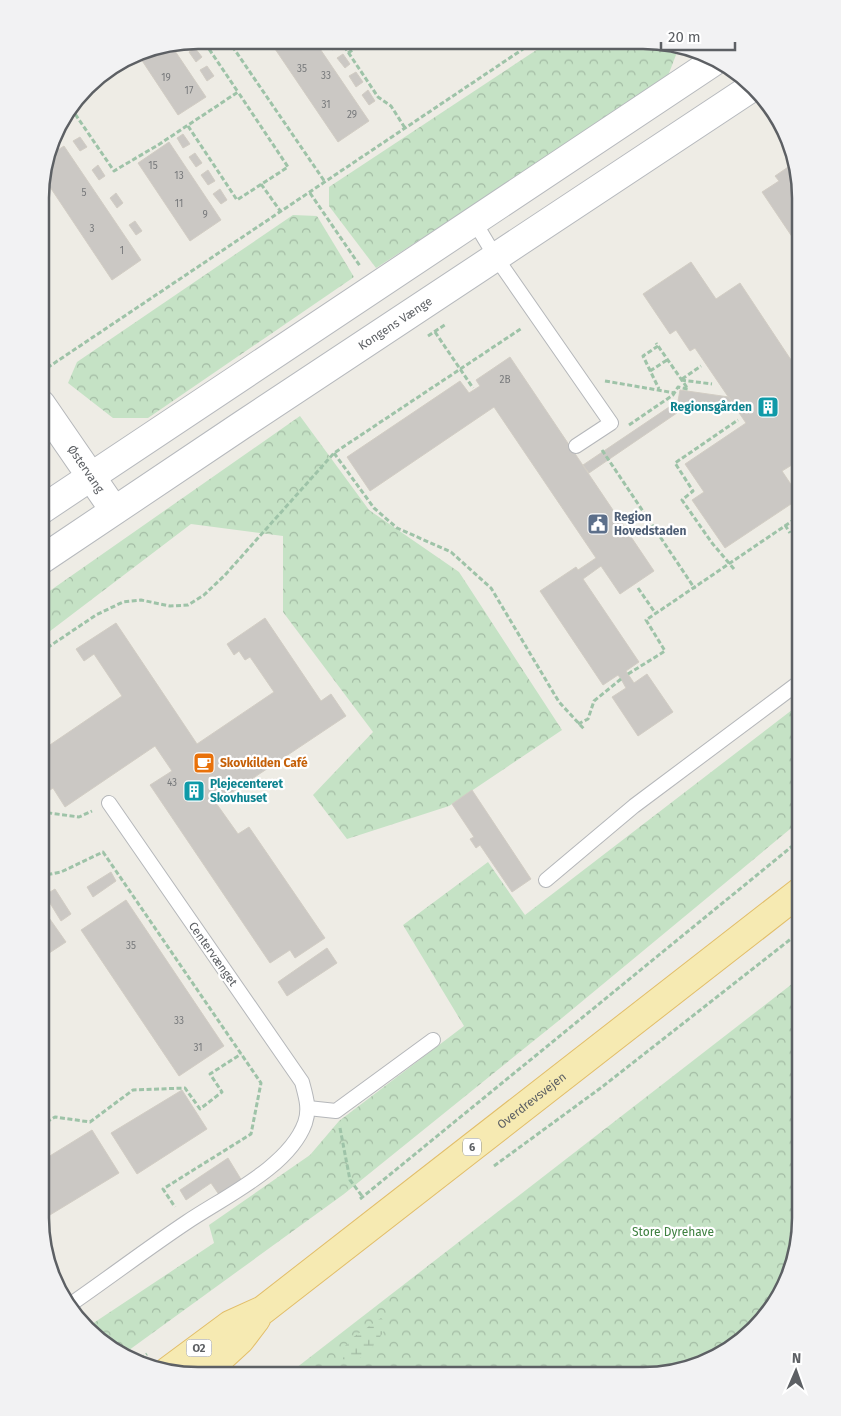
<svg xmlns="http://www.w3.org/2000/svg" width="841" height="1416" viewBox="0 0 841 1416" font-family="'Fira Sans',sans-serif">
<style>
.forest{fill:url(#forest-crowns)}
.wetland{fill:url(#wetland-marsh)}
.building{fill:#cbc8c4;stroke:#d2cdc4}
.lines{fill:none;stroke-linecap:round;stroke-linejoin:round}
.lane-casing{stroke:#b5b7ba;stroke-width:16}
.street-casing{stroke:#b5b7ba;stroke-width:30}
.secondary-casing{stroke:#b6b9bd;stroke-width:30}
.primary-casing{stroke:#e2be6a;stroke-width:30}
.path{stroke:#9ec3a8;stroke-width:3;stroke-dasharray:5 2.5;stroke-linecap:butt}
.lane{stroke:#fff;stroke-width:14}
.street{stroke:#fff;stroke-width:28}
.secondary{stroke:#fff;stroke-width:28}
.primary{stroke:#f6eab2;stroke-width:28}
.labels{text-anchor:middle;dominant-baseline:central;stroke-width:4.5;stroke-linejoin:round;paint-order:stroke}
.number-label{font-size:10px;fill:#787a7c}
.shield{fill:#fff;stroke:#8e9092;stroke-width:1}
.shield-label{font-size:11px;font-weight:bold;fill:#5d6064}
.street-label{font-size:12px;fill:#5d6064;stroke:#fff}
.culture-label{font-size:12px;font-weight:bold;fill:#0d838f;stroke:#fff;text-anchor:end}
.service-label{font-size:12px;font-weight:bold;fill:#4e5e75;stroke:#fff;text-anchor:start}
.food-label{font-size:12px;font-weight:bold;fill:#c56008;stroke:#fff;text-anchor:start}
.park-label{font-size:12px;fill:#3f8141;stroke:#fff}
.rim{fill:none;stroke:#5d6064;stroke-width:2.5}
</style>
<defs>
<pattern id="forest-crowns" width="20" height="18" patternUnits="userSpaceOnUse" patternTransform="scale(1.25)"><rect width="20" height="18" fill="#c5e2c5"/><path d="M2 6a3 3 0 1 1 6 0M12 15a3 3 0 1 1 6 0" fill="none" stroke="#a3bba4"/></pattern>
<pattern id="wetland-marsh" width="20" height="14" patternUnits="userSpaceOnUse" patternTransform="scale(1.25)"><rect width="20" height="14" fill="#c5e2c5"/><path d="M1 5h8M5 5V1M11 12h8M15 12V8" fill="none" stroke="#a3bba4"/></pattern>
</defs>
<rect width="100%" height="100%" fill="#eeece5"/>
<g class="forest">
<polygon points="550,41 664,41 679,47 666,81 376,268 329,206 329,187"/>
<polygon points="293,215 317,216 354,277 148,418 113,418 68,383 77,362"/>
<polygon points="300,416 369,510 459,572 562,730 449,806 347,839 313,795 373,732 283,612 283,536 191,524 41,638 41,597"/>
<polygon points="801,703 801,820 562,1018 344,1194 125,1353 101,1343 89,1326 214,1243 209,1225 310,1155 339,1121 464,1026 403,925 488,862 525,915"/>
<polygon points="801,977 801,1229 789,1279 769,1314 704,1364 644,1376 287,1375"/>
</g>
<path class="wetland" d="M381,1318L387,1324C383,1335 369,1354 358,1359C354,1361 346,1359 341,1359L338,1354L352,1338Z"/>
<g class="building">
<polygon points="269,40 314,40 369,121 338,142"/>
<polygon points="325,40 335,40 338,46 332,50"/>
<polygon points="171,45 206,97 178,115 139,56 148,50"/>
<polygon points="195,48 202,57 196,62 189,52"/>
<polygon points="343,54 350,64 345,68 337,58"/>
<polygon points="207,66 214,76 207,81 200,70"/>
<polygon points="356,72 363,82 356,87 349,76"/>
<polygon points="368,90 375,101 369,105 362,95"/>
<polygon points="183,134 190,144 183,148 177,138"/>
<polygon points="80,137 87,147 80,151 73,141"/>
<polygon points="169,142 221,220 190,241 138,163"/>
<polygon points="64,146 141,260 112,280 42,175 47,157"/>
<polygon points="195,153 202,163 196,167 189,157"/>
<polygon points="794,163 801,197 801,250 762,192 779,181 775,176"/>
<polygon points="98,165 105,176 99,180 92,170"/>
<polygon points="208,170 215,181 208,185 201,175"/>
<polygon points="220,189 227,200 221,204 213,194"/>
<polygon points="116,193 123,203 117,208 110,198"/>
<polygon points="135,221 142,231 136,235 129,225"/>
<polygon points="691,262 716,299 740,283 801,375 801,446 794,451 800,460 782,471 800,498 725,548 692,500 704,492 685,464 746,423 695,348 690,351 676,330 670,334 643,294"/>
<polygon points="510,357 654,571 620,594 601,566 583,579 639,662 626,671 634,683 647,674 673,712 638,736 612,697 626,688 621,679 618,675 603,685 540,591 576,567 578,570 596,558 494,407 370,491 347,457 460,381 469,393 480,386 476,380"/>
<polygon points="680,390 729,397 737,410 693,402 589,473 583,465 678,401"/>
<polygon points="265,618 321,701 331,694 346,716 216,803 238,834 249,827 325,938 295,958 290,950 270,963 150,785 172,771 155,746 65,807 53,788 44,794 41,788 41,751 122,696 94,654 84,661 76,649 116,623 197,744 274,692 250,657 245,660 239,651 234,655 227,644"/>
<polygon points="472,790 531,879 512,892 480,845 476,848 470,839 474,837 452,804"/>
<polygon points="111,872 116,881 93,897 87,887"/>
<polygon points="55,889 71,914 61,921 45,895"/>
<polygon points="126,900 224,1046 179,1076 81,930"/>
<polygon points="40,905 66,942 40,959"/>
<polygon points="327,948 337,963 287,996 278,982"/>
<polygon points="182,1090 207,1129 137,1174 111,1133"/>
<polygon points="92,1130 119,1173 40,1221 40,1162"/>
<polygon points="228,1158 242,1181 220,1196 211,1183 186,1200 180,1190"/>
</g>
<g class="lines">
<g class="lane-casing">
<g id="lane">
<polyline points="474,221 495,256 611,423 576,446"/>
<polyline points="546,880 634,806 801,681"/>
<polyline points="308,1108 336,1111 433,1040"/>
<path d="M71,1304C110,1277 148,1248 187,1222C224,1197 289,1167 305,1123C310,1109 306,1097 302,1082L109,803"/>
</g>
</g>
<g class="street-casing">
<g id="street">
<path id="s1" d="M41,404L114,510"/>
</g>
</g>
<g class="secondary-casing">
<g id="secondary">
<polyline points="41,510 713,62"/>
<path id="s2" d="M41,560L242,425L751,88"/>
</g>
</g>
<g class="primary-casing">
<g id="primary">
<path id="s3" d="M168,1371L230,1325L263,1310L801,891"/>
<polyline points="202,1375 240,1340 256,1319"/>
</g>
</g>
<g class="path">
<polyline points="228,40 325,182"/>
<polyline points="340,40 378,97 391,106 405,128"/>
<polyline points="348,53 366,41"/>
<polyline points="71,108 114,171 158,145 238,92 203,40"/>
<polyline points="188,126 237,200 288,167 238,92"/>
<polyline points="261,184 281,212"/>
<polyline points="310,193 360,266"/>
<polyline points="435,332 473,388"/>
<polyline points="428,336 446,324"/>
<polyline points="658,346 643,356 659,389"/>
<polyline points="650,371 667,360"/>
<polyline points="41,372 535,41"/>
<polyline points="682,379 701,366"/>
<polyline points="681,380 712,384"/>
<polyline points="605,381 675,393"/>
<polyline points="629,425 673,395 678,387 688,389 656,343"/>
<polyline points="602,450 695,589"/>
<polyline points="334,453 374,508 397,528 451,552 491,588 559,702 584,729"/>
<polyline points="801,480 794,471 801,466"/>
<polyline points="785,525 790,533"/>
<polyline points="734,569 712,543 682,500 693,491 675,463 738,420"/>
<polyline points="638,588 656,614"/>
<polyline points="41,652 96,615 123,602 141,600 170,606 188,605 204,595 225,575 334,453 522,328"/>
<polyline points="628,674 665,651 646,620 801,515"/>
<polyline points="578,724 588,719 594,701 621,679"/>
<polyline points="41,810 42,812 79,817 92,811"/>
<polyline points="40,876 61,872 103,852 261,1083 251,1134 163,1189 175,1207"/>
<polyline points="40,1126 55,1117 90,1122 133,1090 185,1088 200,1109 222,1092 210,1074 241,1054"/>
<polyline points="340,1128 350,1180 362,1196"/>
<polyline points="494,1166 602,1087 801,931"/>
<polyline points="360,1199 801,839"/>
<polyline points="140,1359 147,1354"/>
</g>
<use href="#lane" class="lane"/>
<use href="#street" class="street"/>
<use href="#secondary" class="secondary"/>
<use href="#primary" class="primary"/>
</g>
<defs>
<g id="building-square" transform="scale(1.125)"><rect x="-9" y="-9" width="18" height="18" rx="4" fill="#0f9aa8" stroke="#fff"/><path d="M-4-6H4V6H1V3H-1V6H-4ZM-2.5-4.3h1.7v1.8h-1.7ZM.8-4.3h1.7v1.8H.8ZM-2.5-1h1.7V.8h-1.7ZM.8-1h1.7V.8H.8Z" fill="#fff"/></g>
<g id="civic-square" transform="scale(1.125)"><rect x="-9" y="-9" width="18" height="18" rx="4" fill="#5c6f8a" stroke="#fff"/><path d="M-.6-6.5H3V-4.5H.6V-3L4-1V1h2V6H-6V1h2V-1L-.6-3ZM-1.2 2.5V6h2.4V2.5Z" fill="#fff"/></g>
<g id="cafe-square" transform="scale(1.125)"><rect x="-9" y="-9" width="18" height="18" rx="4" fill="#e8710a" stroke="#fff"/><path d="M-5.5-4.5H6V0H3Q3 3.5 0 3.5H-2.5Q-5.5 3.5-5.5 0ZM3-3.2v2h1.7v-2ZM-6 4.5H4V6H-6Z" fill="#fff"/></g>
</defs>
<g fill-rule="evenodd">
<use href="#building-square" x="768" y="407"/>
<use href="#civic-square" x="598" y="524"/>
<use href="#cafe-square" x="204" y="763"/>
<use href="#building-square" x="194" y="791"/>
</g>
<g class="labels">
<g class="number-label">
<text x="302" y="69">35</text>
<text x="326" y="76">33</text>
<text x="166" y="78">19</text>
<text x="189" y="91">17</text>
<text x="326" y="105">31</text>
<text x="352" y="115">29</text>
<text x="153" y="166">15</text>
<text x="179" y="176">13</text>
<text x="84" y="193">5</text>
<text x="179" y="204">11</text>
<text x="205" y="215">9</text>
<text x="92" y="229">3</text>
<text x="122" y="251">1</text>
<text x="505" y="380">2B</text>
<text x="172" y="783">43</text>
<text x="131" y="946">35</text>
<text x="179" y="1021">33</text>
<text x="198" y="1048">31</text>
</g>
<g class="shield">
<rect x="463" y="1138.5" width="18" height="17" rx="4"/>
<rect x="186.5" y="1339.5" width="25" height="17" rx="4"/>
</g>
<g class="shield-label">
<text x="472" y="1147">6</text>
<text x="199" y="1348">O2</text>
</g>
<g class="street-label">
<text stroke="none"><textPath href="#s2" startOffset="426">Kongens Vænge</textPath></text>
<text stroke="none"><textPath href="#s1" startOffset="79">Østervang</textPath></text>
<text transform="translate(213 954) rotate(55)">Centervænget</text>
<text stroke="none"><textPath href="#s3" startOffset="454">Overdrevsvejen</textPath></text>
</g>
<g class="culture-label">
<text x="752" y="407">Regionsgården</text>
<text x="210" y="784" text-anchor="start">Plejecenteret<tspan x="210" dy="14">Skovhuset</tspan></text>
</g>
<g class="service-label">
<text x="614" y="517">Region<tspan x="614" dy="14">Hovedstaden</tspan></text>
</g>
<g class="food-label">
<text x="220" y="763">Skovkilden Café</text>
</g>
<g class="park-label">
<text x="673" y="1232">Store Dyrehave</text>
</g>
</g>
<path d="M0 0H841V1416H0ZM198 49H643A149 149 0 0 1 792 198V1218A149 149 0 0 1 643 1367H198A149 149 0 0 1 49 1218V198A149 149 0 0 1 198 49Z" fill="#f2f2f3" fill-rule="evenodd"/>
<path class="rim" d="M198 49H643A149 149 0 0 1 792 198V1218A149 149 0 0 1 643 1367H198A149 149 0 0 1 49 1218V198A149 149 0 0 1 198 49Z"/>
<g transform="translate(796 1371) rotate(2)" stroke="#ffffff" stroke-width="4" paint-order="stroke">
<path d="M0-4L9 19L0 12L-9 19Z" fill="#5d6064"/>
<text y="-8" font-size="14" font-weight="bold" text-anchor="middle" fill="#5d6064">N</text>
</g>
<path d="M661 42v8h74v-8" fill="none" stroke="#5d6064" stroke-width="2.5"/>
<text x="668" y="42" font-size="15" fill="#5d6064" stroke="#ffffff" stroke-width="4" paint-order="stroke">20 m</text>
</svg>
